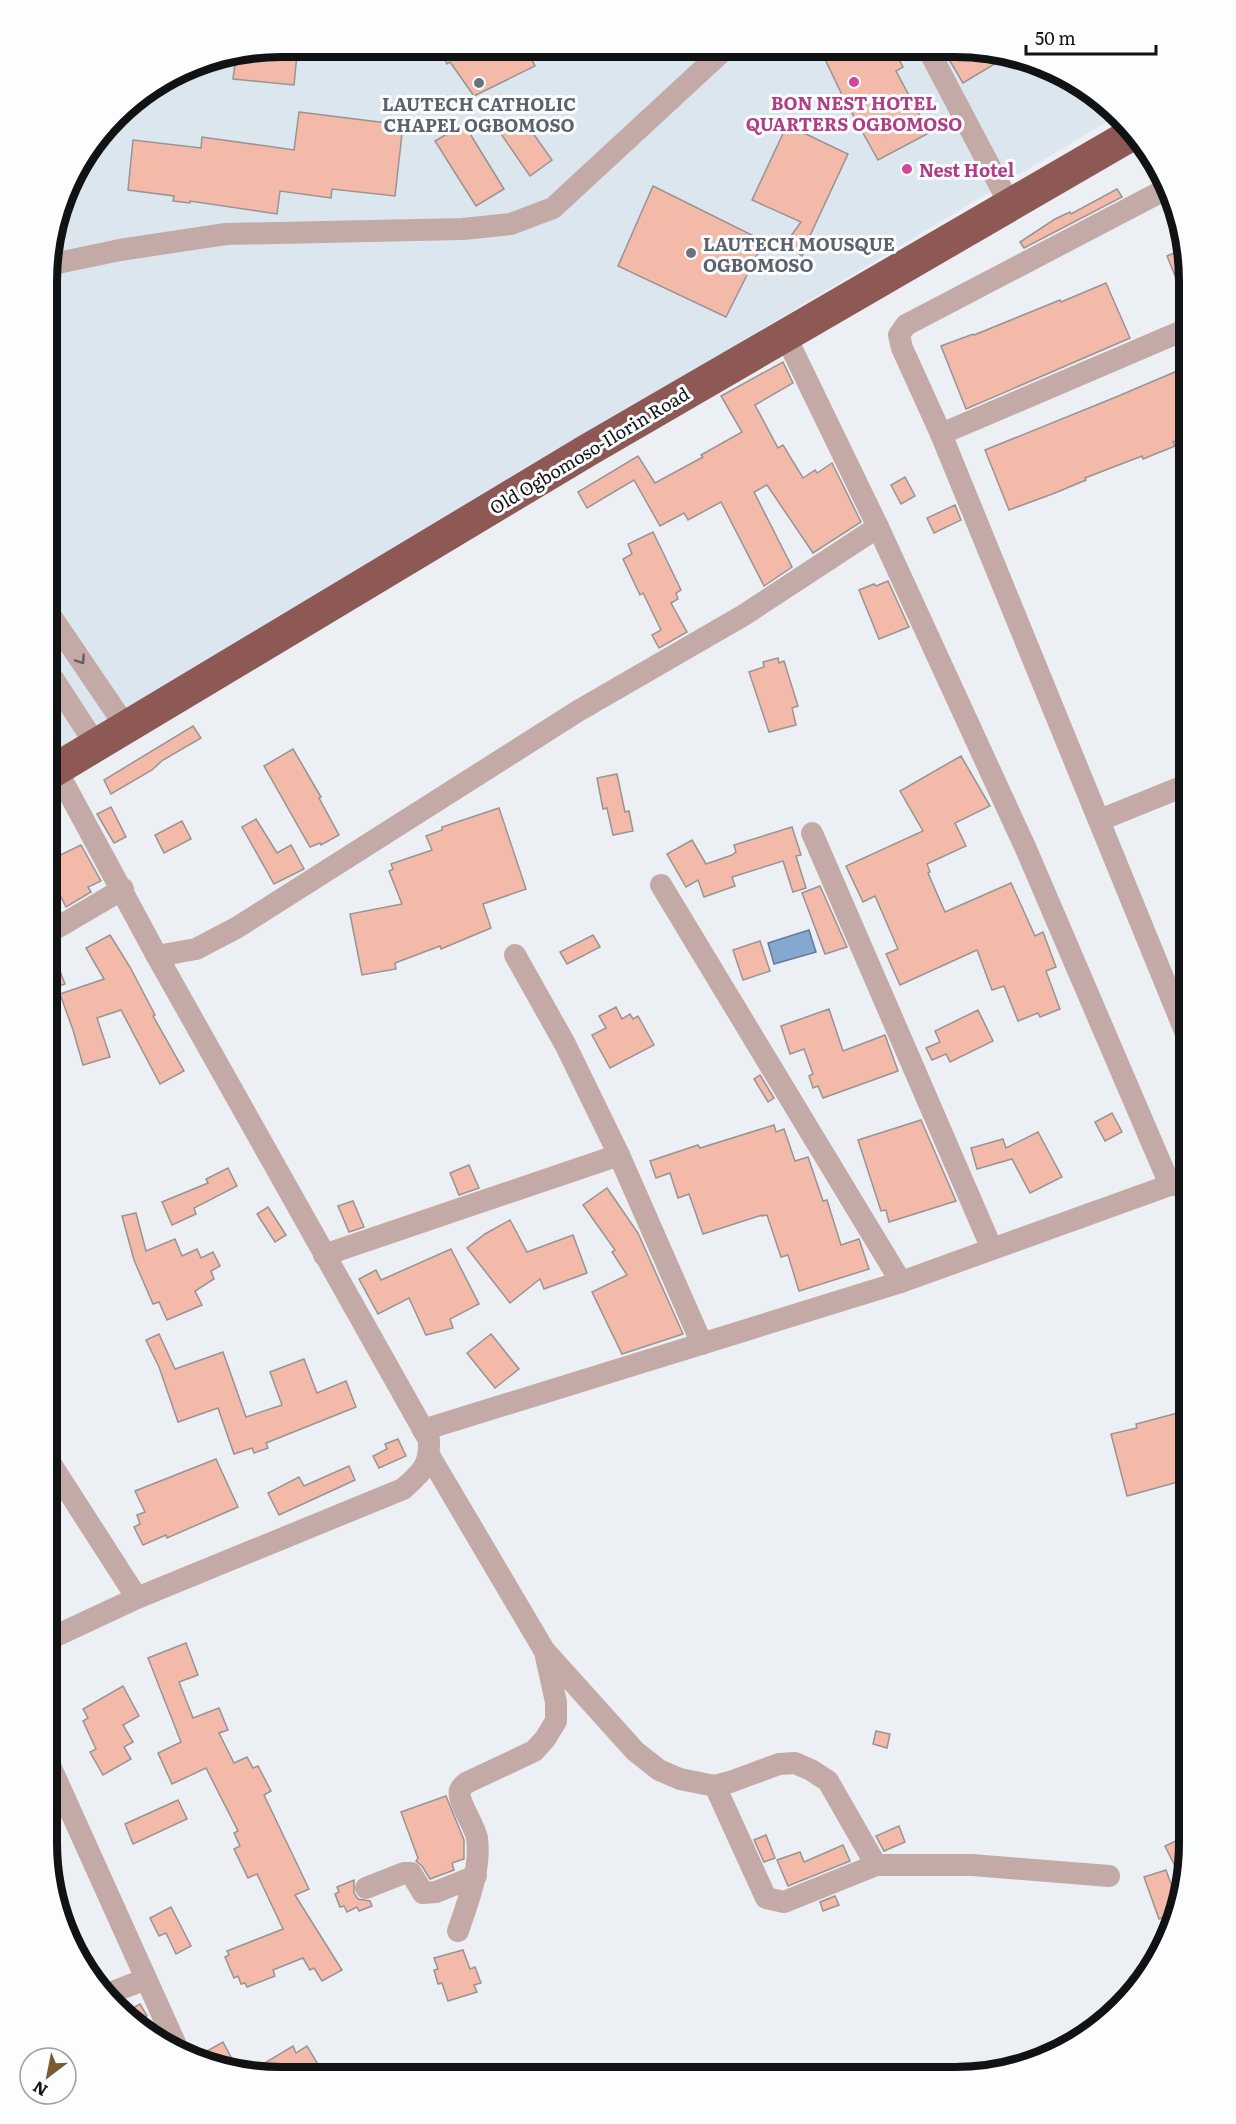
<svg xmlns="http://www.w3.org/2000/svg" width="1236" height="2124" viewBox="0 0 1236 2124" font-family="Literata,serif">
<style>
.built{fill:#dbe6ee}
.water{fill:#85a8d1;stroke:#627b98;stroke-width:1.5}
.building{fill:#f3b9a9;stroke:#999493;stroke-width:1.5}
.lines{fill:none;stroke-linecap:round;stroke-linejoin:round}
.minor{stroke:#c4aaa7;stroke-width:22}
.highway{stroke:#8e5954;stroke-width:33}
.oneway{stroke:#6a5e5d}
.hotel-dot{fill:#d1479c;stroke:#fbfdff;stroke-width:2}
.worship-dot{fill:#6b7280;stroke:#fbfdff;stroke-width:2}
.labels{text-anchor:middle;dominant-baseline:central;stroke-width:6;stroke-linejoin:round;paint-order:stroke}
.hotel-label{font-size:18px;font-weight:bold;fill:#b23c85;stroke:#fbfdff}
.worship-label{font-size:18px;font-weight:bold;fill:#5b616d;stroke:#fbfdff}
.street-label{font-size:18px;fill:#111213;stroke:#fbfdff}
.rim{fill:none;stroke:#111213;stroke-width:8}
</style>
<rect width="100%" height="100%" fill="#ecf0f4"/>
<polygon class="built" points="281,47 1000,51 1058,71 1109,105 1118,115 48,758 48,251 71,177 126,105 192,64"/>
<polygon class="water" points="809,930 816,952 774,964 768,943"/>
<g class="building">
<polygon points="438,47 526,48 535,66 474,96 450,62 447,64"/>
<polygon points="262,50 297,54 294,85 233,79 236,56"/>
<polygon points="839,50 894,50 903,67 896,71 929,133 878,160 843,97 824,57"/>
<polygon points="944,51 1000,51 1011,54 963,83"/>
<polygon points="299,112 403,125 395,196 332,189 331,198 280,191 277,214 190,201 190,203 173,201 174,196 128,190 133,140 201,148 202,137 294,150"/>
<polygon points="523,119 552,160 530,176 501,134"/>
<polygon points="464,124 504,189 476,206 435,141"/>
<polygon points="787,125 848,154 808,240 811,242 802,256 785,244 801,222 752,200"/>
<polygon points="653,186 764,241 726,317 618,266"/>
<polygon points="1117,189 1122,197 1024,248 1020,242 1055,219 1070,212 1071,214"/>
<polygon points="1184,249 1190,281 1189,307 1188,307 1167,256"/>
<polygon points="1106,283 1130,338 966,409 941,346 973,334 974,335 1060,300 1061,302"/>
<polygon points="783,362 793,383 755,405 778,448 783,445 803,478 815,470 817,473 832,463 861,522 813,553 767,485 754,492 792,567 764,586 721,502 688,520 684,513 660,526 634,480 587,508 578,492 638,456 655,483 703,457 701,455 742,432 721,396"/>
<polygon points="1189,366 1189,436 1173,442 1175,446 1143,459 1142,456 1085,478 1086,480 1055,493 1009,510 985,450 1116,397"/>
<polygon points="905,477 915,496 901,504 891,485"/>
<polygon points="955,505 961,520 934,533 927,518"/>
<polygon points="653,532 681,590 676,593 678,599 671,603 687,632 659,648 652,635 661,630 643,593 640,595 623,559 632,554 628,544"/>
<polygon points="888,581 909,627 879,639 859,590 874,584 876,586"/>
<polygon points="778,658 779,663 784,661 798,706 792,708 796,725 769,732 749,672 764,667 763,662"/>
<polygon points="193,726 201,738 163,760 152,770 111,794 104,780"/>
<polygon points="293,749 321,797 319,798 339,835 321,845 320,843 310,847 264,766"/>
<polygon points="961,756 990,806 955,823 966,846 927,864 930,872 928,873 945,912 1011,883 1035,936 1043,932 1056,967 1046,971 1060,1009 1040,1017 1038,1013 1018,1021 1004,986 992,990 977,950 900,985 886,954 898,949 875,896 863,902 846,866 923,831 900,791"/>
<polygon points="617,774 625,812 629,811 633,831 613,835 607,808 603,809 597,778"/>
<polygon points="111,807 126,837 114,843 97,814"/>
<polygon points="499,808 526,889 483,904 491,928 441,949 440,946 395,963 396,969 362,975 350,914 402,904 389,871 393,869 391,864 432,850 426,836 442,830 442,827"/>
<polygon points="256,819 277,853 291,845 304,869 274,884 242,827"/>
<polygon points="182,821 191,839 164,853 155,835"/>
<polygon points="792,827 801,855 796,856 806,888 793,892 783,861 732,877 735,886 704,897 698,880 686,887 667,854 692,840 706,864 732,855 736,852 734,845"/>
<polygon points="81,845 101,881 88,887 91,892 66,907 58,891 48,896 48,861"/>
<polygon points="820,886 847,947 825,954 802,893"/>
<polygon points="110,935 130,967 155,1015 153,1016 184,1071 160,1084 121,1010 97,1018 110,1057 83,1065 73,1030 60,994 104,979 86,948"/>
<polygon points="593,935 600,947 567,964 560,952"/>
<polygon points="760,941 770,971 743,980 733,950"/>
<polygon points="60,971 65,984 53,988 48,976"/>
<polygon points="616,1007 622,1019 630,1014 633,1019 638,1016 654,1045 610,1068 592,1035 606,1028 599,1016"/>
<polygon points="829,1009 843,1051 885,1035 898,1071 823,1098 818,1086 813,1088 809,1076 813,1074 804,1049 790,1054 781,1026"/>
<polygon points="978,1010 993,1041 950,1062 946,1054 932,1060 926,1048 940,1042 935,1031"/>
<polygon points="760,1075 774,1098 768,1102 754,1079"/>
<polygon points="1112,1113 1122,1132 1105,1141 1095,1122"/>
<polygon points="921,1120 956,1201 889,1222 886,1210 881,1211 858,1140"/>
<polygon points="774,1125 776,1132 784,1129 795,1161 808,1157 823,1201 827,1200 841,1245 859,1239 869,1269 799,1291 788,1255 781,1257 767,1215 762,1216 762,1215 703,1234 689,1194 678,1198 670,1173 656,1178 650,1161 698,1145 700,1148"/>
<polygon points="1038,1132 1062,1177 1030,1193 1012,1159 977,1169 971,1148 1003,1139 1006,1148"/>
<polygon points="469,1165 479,1188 459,1195 450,1173"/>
<polygon points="228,1168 237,1186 194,1208 196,1214 172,1225 162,1202 208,1183 206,1179"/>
<polygon points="607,1188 638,1233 683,1334 622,1354 592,1292 627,1275 612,1252 615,1250 583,1205"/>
<polygon points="353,1201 364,1227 349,1232 338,1206"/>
<polygon points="268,1207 286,1235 275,1242 257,1214"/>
<polygon points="136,1213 146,1251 175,1239 182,1256 197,1249 201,1258 213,1252 220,1266 211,1271 214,1279 195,1291 202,1305 167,1320 159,1302 153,1304 134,1260 122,1216"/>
<polygon points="510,1220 527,1252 573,1235 587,1273 544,1289 540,1279 510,1303 467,1248 485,1234"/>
<polygon points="451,1249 479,1304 450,1319 453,1328 426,1335 409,1298 378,1314 359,1279 376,1270 381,1280"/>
<polygon points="159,1334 175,1369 223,1352 246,1417 282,1405 270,1372 304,1359 317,1393 346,1381 356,1407 266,1443 268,1448 254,1453 252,1448 234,1454 218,1408 178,1422 159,1367 146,1340"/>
<polygon points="491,1334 519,1369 495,1388 467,1353"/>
<polygon points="1189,1410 1189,1479 1127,1496 1111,1434 1137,1428 1136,1424"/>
<polygon points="398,1439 406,1456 379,1468 373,1456 387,1449 385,1444"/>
<polygon points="216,1459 238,1507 167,1538 166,1535 143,1545 134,1527 140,1524 137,1515 145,1512 135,1491"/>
<polygon points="349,1466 355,1480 279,1515 268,1493 299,1477 304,1486"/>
<polygon points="186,1643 198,1675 179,1682 193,1718 219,1708 228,1730 219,1733 234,1763 247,1757 253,1768 258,1766 271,1791 264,1795 309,1889 295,1895 342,1970 322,1981 314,1968 310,1970 303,1958 273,1970 275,1976 247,1987 245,1983 241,1984 238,1976 234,1978 225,1957 229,1955 227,1951 283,1929 257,1874 248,1878 234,1849 240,1846 234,1833 238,1831 206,1768 172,1784 158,1753 181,1742 148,1658"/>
<polygon points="123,1686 139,1716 123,1725 133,1742 124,1747 131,1759 103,1775 90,1752 96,1749 83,1721 88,1718 83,1709"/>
<polygon points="876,1731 890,1734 887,1748 873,1744"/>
<polygon points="446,1796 464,1840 464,1859 452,1863 454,1870 430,1879 422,1866 416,1861 418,1858 401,1812"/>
<polygon points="178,1800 187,1819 133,1844 125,1824"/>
<polygon points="899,1826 905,1842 884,1851 876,1836"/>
<polygon points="766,1835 775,1858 764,1862 754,1840"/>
<polygon points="1184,1837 1189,1846 1189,1858 1183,1882 1165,1846"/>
<polygon points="843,1845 850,1861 788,1886 777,1860 800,1852 804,1862"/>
<polygon points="1166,1870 1178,1903 1176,1913 1159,1919 1144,1877"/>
<polygon points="354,1880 354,1893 358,1899 370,1901 372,1906 359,1911 357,1907 347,1912 344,1906 340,1907 335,1894 339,1892 337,1887"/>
<polygon points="835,1896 839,1905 823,1911 820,1902"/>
<polygon points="171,1907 191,1946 176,1954 166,1933 159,1936 150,1918"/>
<polygon points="463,1950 470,1969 475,1967 481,1983 474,1985 477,1992 448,2001 442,1983 438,1984 434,1970 438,1969 434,1958"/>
<polygon points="140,2004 147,2016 134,2022 128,2011"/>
<polygon points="223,2042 231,2057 215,2065 207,2051"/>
<polygon points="293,2046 296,2053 307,2046 325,2076 269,2075 263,2064"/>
</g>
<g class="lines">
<g class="minor">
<polyline points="929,51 1010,205"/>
<polyline points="1168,188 906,325 899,335 902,348 941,434 1189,1041"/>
<polyline points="48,265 120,250 226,234 463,229 511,224 553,208 725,49"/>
<polyline points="785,335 878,527 1026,849 1170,1185"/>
<polyline points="941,434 1189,328"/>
<polyline points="48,612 126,727"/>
<polyline points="48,671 96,745"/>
<polyline points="1100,820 1189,784"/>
<polyline points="812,833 992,1249"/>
<polyline points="661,885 901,1282"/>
<polyline points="48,933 123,889"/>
<polyline points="515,955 565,1044 619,1155 702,1344"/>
<polyline points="157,956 196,949 238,927 578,711 744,615 878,527"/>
<polyline points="324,1255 619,1155"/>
<polyline points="423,1430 901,1282 1170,1185 1183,1185 1189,1190"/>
<polyline points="429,1455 544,1650 635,1751 659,1770 680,1779 715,1786 730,1782 779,1764 795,1763 811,1770 828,1781 876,1865"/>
<polyline points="47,1458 137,1598"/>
<path d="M47,1640L137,1598L403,1489C422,1472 430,1466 429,1440L157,956L56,769"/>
<polyline points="47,1759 180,2054"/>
<polyline points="715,1786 766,1898 784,1902 876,1865 972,1865 1109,1876"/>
<polyline points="366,1888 404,1873 411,1873 423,1893 436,1892 476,1876"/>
<path d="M458,1931C468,1901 481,1870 477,1838C475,1826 456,1799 460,1790C461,1787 464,1785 466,1783L534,1751L545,1739L556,1721V1702L545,1652"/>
<polyline points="105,1995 146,1979"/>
</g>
<polyline class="highway" points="48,774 588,450 1134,133"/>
</g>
<defs><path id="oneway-chevron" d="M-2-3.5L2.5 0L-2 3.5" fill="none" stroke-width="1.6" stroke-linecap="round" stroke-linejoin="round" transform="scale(1.5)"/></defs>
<use class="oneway" href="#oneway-chevron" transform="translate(81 660) rotate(56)"/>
<g class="hotel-dot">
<circle cx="854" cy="82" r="6"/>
<circle cx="907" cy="169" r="6"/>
</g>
<g class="worship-dot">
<circle cx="479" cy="83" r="6"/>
<circle cx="691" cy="253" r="6"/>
</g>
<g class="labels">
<g class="hotel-label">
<text x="854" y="102">BON NEST HOTEL<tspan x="854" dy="21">QUARTERS OGBOMOSO</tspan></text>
<text x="919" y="169" text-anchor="start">Nest Hotel</text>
</g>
<g class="worship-label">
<text x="479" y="103">LAUTECH CATHOLIC<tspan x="479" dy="21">CHAPEL OGBOMOSO</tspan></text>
<text x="703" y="243" text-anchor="start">LAUTECH MOUSQUE<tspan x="703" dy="21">OGBOMOSO</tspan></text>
</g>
<g class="street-label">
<text transform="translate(589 450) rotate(-31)">Old Ogbomoso-Ilorin Road</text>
</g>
</g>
<path d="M0 0H1236V2124H0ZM281 57H955A224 224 0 0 1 1179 281V1843A224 224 0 0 1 955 2067H281A224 224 0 0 1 57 1843V281A224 224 0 0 1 281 57Z" fill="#fbfdff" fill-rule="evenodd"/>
<path class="rim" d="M281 57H955A224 224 0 0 1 1179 281V1843A224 224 0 0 1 955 2067H281A224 224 0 0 1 57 1843V281A224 224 0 0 1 281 57Z"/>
<g transform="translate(48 2076) rotate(212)"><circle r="28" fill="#fbfdff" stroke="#9d9fa1" stroke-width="1.5"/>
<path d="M0-4.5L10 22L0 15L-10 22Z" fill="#7b5b31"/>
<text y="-9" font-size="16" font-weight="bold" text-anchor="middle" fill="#111213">N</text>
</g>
<path d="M1026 45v9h130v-9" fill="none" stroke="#111213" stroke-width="3"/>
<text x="1035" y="45" font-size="18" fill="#111213" stroke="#fbfdff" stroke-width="4.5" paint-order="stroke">50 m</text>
</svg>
